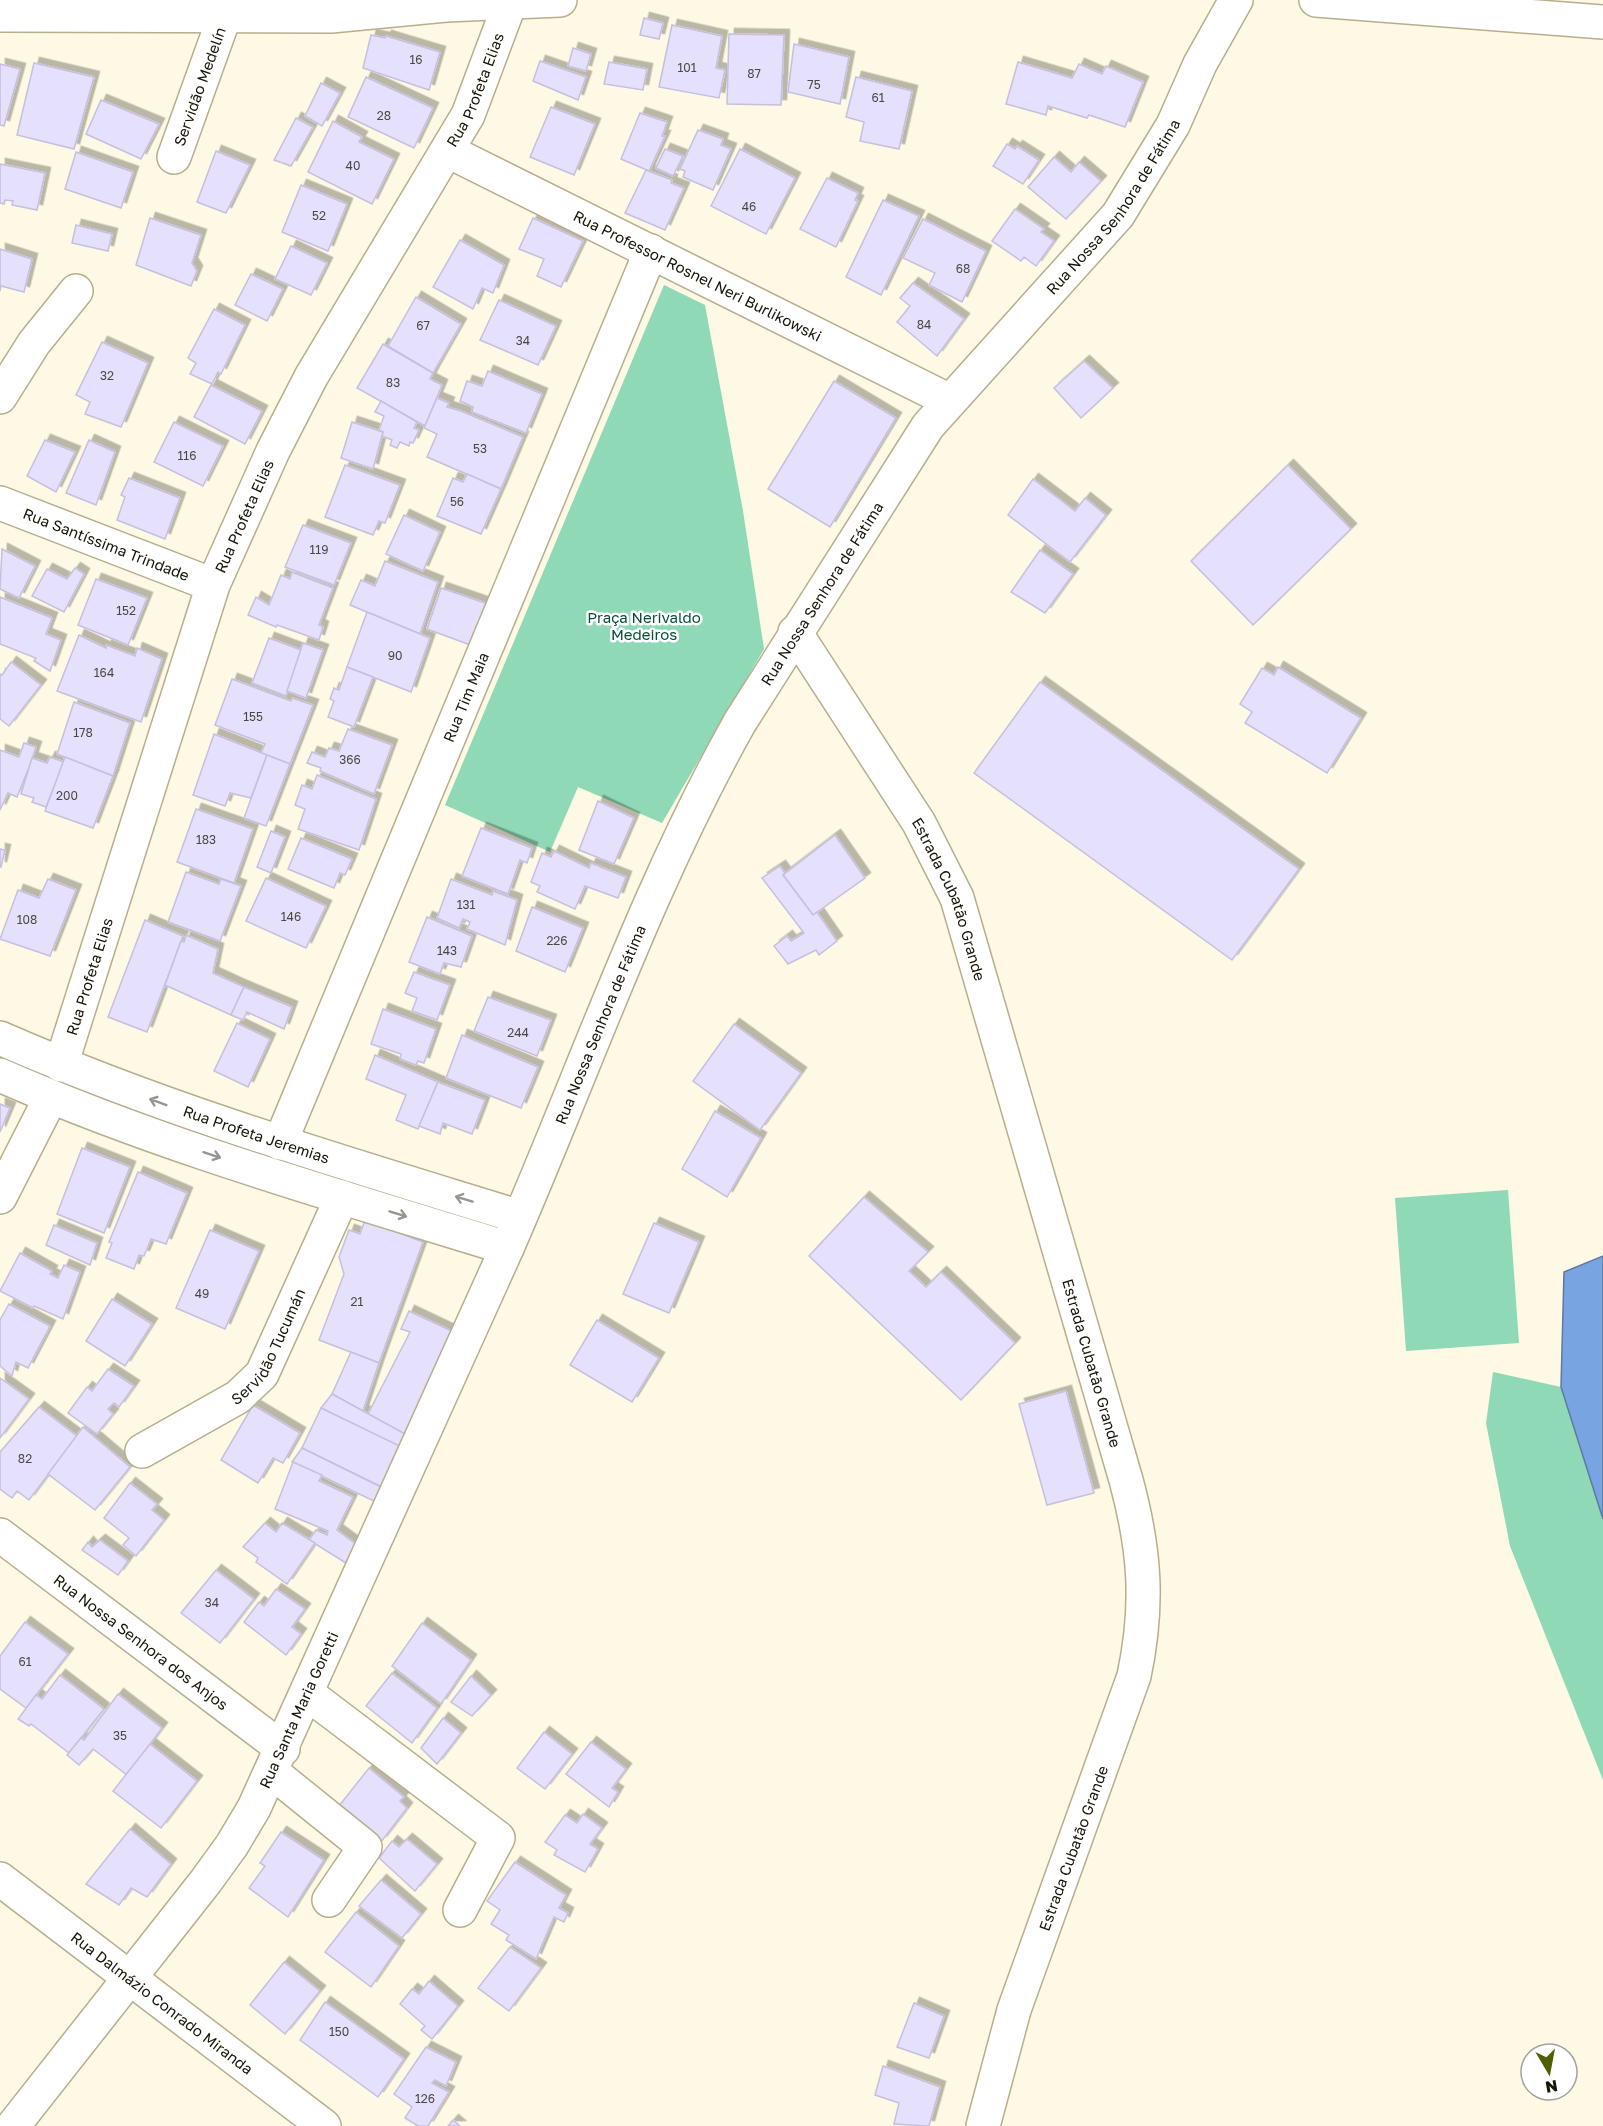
<svg xmlns="http://www.w3.org/2000/svg" width="1603" height="2126" viewBox="0 0 1603 2126" font-family="'Golos Text',sans-serif">
<style>
.green{fill:#8fd9b6}
.water{fill:#79a4e2;stroke:#5c79a1;stroke-width:1.5}
.building{fill:#e5e0fb;stroke:#c5bfe0;stroke-width:1.5;filter:url(#shadow)}
.lines{fill:none;stroke-linecap:round;stroke-linejoin:round}
.minor-casing{stroke:#b7ae8d;stroke-width:36}
.tertiary-casing{stroke:#b7ae8d;stroke-width:36}
.minor{stroke:#fff;stroke-width:33}
.tertiary{stroke:#fff;stroke-width:33}
.oneway{stroke:#979590}
.labels{text-anchor:middle;dominant-baseline:central;stroke-width:5;stroke-linejoin:round;paint-order:stroke}
.number-label{font-size:12px;fill:#4b4745}
.street-label{font-size:15px;fill:#181408;stroke:#fff}
.park-label{font-size:15px;fill:#054f36;stroke:#fff}
</style>
<defs>
<filter id="shadow"><feDropShadow dx="5.5" dy="-5.5" stdDeviation="0" flood-color="#0004"/></filter>
</defs>
<rect width="100%" height="100%" fill="#fef9e4"/>
<g class="green">
<polygon points="664,285 705,305 743,511 764,649 662,823 578,787 550,852 445,805"/>
<polygon points="1508,1190 1519,1343 1406,1351 1395,1198"/>
<polygon points="1493,1372 1561,1387 1603,1519 1603,1780 1510,1546 1486,1423"/>
</g>
<polygon class="water" points="1603,1256 1603,1519 1561,1387 1564,1272"/>
<g class="building">
<polygon points="644,18 663,23 659,39 640,35"/>
<polygon points="672,25 722,36 716,68 725,70 719,98 659,87"/>
<polygon points="729,34 784,35 781,105 727,104"/>
<polygon points="371,35 385,38 386,36 440,52 429,90 363,68"/>
<polygon points="794,44 849,57 840,104 788,92"/>
<polygon points="573,48 591,54 586,71 568,66"/>
<polygon points="540,61 586,77 578,100 533,81"/>
<polygon points="609,62 647,69 643,90 604,84"/>
<polygon points="1018,62 1072,78 1079,64 1102,74 1106,66 1143,82 1125,127 1089,115 1087,118 1048,106 1046,115 1006,104"/>
<polygon points="34,63 94,77 74,149 17,135"/>
<polygon points="0,64 20,69 4,126 0,125"/>
<polygon points="366,77 433,108 414,148 348,117"/>
<polygon points="856,77 912,91 899,149 860,141 864,122 846,117"/>
<polygon points="321,83 340,93 322,126 305,116"/>
<polygon points="101,100 159,124 141,159 86,134"/>
<polygon points="551,107 595,124 574,175 530,157"/>
<polygon points="640,113 667,122 662,136 665,136 649,171 621,159"/>
<polygon points="296,118 313,127 291,166 274,160"/>
<polygon points="333,121 362,137 359,142 394,159 372,204 308,172"/>
<polygon points="698,130 723,139 721,145 731,149 713,190 683,177 685,171 680,169"/>
<polygon points="1007,144 1015,149 1017,146 1039,160 1023,184 993,166"/>
<polygon points="665,149 683,156 673,176 656,168"/>
<polygon points="740,149 795,178 766,234 711,206"/>
<polygon points="216,151 250,165 226,213 197,202"/>
<polygon points="76,152 133,172 121,208 65,189"/>
<polygon points="1054,157 1071,172 1079,162 1101,181 1066,219 1028,187"/>
<polygon points="0,164 45,173 37,210 12,205 13,201 5,200 4,204 0,203"/>
<polygon points="646,170 672,180 671,183 684,188 665,230 625,213"/>
<polygon points="827,178 858,193 855,200 858,201 836,247 800,229"/>
<polygon points="301,185 347,204 328,251 282,232"/>
<polygon points="883,200 919,216 881,295 846,277"/>
<polygon points="1015,209 1044,229 1041,232 1054,241 1036,266 1024,257 1021,261 992,241"/>
<polygon points="150,218 201,235 192,263 197,271 191,286 136,265"/>
<polygon points="533,218 583,241 561,287 537,276 544,259 519,249"/>
<polygon points="923,219 986,251 962,302 929,285 935,273 903,258"/>
<polygon points="76,225 112,234 108,251 72,243"/>
<polygon points="460,240 504,265 493,293 482,288 473,309 433,287"/>
<polygon points="291,246 327,263 311,295 275,279"/>
<polygon points="0,249 32,259 24,292 1,286 0,291"/>
<polygon points="251,274 283,289 267,321 235,305"/>
<polygon points="913,283 964,319 937,356 897,322 910,306 900,298"/>
<polygon points="416,297 461,324 433,373 388,346"/>
<polygon points="499,300 556,326 538,365 480,340"/>
<polygon points="214,309 245,325 221,374 218,372 212,384 190,374 196,363 188,358"/>
<polygon points="102,342 148,363 121,427 85,414 90,402 76,395"/>
<polygon points="383,344 433,373 430,379 442,385 425,426 357,388"/>
<polygon points="1084,361 1113,388 1081,418 1054,388"/>
<polygon points="488,371 542,394 526,433 472,412 473,407 460,401 467,381 482,386"/>
<polygon points="834,381 896,418 830,527 768,489"/>
<polygon points="211,385 262,411 245,444 194,417"/>
<polygon points="437,398 449,403 447,407 461,411 523,437 501,489 427,457 437,434 424,428"/>
<polygon points="381,401 417,422 414,428 419,430 413,443 410,442 409,446 400,442 397,448 390,445 392,440 382,436 383,432 379,430 384,416 375,412"/>
<polygon points="174,422 223,446 203,486 154,462"/>
<polygon points="352,422 383,432 373,469 341,458"/>
<polygon points="45,440 75,452 56,492 27,476"/>
<polygon points="89,440 115,452 96,505 66,493"/>
<polygon points="345,465 400,485 385,523 379,521 373,535 325,517"/>
<polygon points="1288,465 1351,529 1253,625 1191,561"/>
<polygon points="467,474 501,489 481,534 437,516 453,478 463,482"/>
<polygon points="129,478 180,498 165,539 117,520 125,497 121,495"/>
<polygon points="1033,479 1075,511 1085,498 1106,515 1070,562 1008,515"/>
<polygon points="404,515 440,532 423,571 386,554"/>
<polygon points="303,525 351,543 334,585 285,567"/>
<polygon points="2,549 35,566 19,598 0,589"/>
<polygon points="1040,550 1073,574 1045,613 1011,592"/>
<polygon points="385,561 438,582 420,634 350,605 361,580 375,586"/>
<polygon points="75,568 84,574 64,612 32,596 47,569 67,579"/>
<polygon points="292,572 333,588 319,625 323,627 319,640 277,625 276,627 248,615 256,597 269,605 281,575 290,579"/>
<polygon points="96,579 147,598 128,645 78,625"/>
<polygon points="441,588 488,604 473,646 427,629"/>
<polygon points="0,597 52,618 46,634 61,640 50,671 34,661 36,658 0,644"/>
<polygon points="367,612 430,638 411,692 347,667"/>
<polygon points="79,635 106,648 106,645 135,656 137,648 162,659 141,722 57,691"/>
<polygon points="269,638 301,650 286,696 252,683"/>
<polygon points="303,643 323,650 306,698 287,691"/>
<polygon points="11,662 41,685 9,726 0,719 0,674 2,675"/>
<polygon points="347,667 373,677 354,727 328,717 334,701 330,699 334,688 339,690"/>
<polygon points="1278,667 1361,718 1327,773 1245,723 1252,712 1240,704 1262,668 1274,675"/>
<polygon points="232,679 291,701 292,698 313,705 290,764 261,753 265,744 215,725"/>
<polygon points="1040,682 1299,869 1232,960 974,773"/>
<polygon points="74,702 130,723 113,776 57,754"/>
<polygon points="348,729 392,745 374,794 320,771 321,768 307,763 312,752 325,757 329,748 339,751"/>
<polygon points="214,734 267,755 251,798 230,793 225,806 193,795"/>
<polygon points="24,743 36,747 30,765 17,797 8,793 0,810 0,750 19,757"/>
<polygon points="267,755 290,764 266,826 244,818"/>
<polygon points="50,757 64,762 46,807 32,802 34,798 21,794 32,758 47,763"/>
<polygon points="65,757 113,776 93,828 45,811"/>
<polygon points="317,775 376,799 359,850 298,829 305,809 295,805 302,785 312,789"/>
<polygon points="598,801 634,818 614,864 579,850"/>
<polygon points="196,809 253,829 234,883 177,862"/>
<polygon points="481,828 532,848 527,863 520,860 508,894 462,876"/>
<polygon points="271,831 285,837 271,873 257,867"/>
<polygon points="835,835 865,878 813,915 783,875"/>
<polygon points="301,838 352,859 345,875 340,873 334,888 288,869"/>
<polygon points="0,849 5,850 1,867 0,867"/>
<polygon points="554,851 589,868 591,863 626,877 618,898 585,886 575,909 537,892 540,886 531,882 542,853 551,857"/>
<polygon points="780,866 785,873 783,875 813,915 817,912 837,941 819,955 816,950 788,964 774,946 787,936 791,941 804,933 762,878"/>
<polygon points="186,872 219,884 221,879 241,886 220,941 168,922"/>
<polygon points="266,878 326,906 306,948 246,921"/>
<polygon points="48,879 76,890 50,956 0,939 18,890 39,898"/>
<polygon points="451,879 492,895 493,891 517,900 505,945 467,929 470,922 463,919 459,928 437,918"/>
<polygon points="532,907 583,928 565,972 516,951"/>
<polygon points="427,917 472,936 461,967 444,963 440,974 409,962"/>
<polygon points="145,920 183,936 147,1032 108,1017"/>
<polygon points="186,935 218,949 213,973 244,987 231,1015 165,985 181,941 184,942"/>
<polygon points="414,972 450,985 437,1020 412,1011 417,998 405,993"/>
<polygon points="244,987 292,1007 284,1029 247,1012 243,1020 231,1015"/>
<polygon points="488,997 551,1020 537,1056 474,1031"/>
<polygon points="383,1009 436,1029 424,1063 418,1061 416,1065 400,1059 401,1054 371,1044"/>
<polygon points="237,1023 270,1039 248,1087 214,1071"/>
<polygon points="734,1024 801,1073 760,1130 693,1081"/>
<polygon points="462,1035 538,1067 521,1108 446,1078"/>
<polygon points="375,1055 438,1082 418,1129 396,1120 406,1095 366,1079"/>
<polygon points="438,1082 485,1100 472,1134 443,1123 440,1134 419,1126"/>
<polygon points="0,1104 10,1108 0,1132"/>
<polygon points="715,1111 761,1138 727,1197 682,1169"/>
<polygon points="82,1148 130,1167 104,1233 57,1214"/>
<polygon points="138,1172 187,1193 166,1244 151,1239 144,1256 139,1255 134,1269 106,1258 112,1243 109,1242"/>
<polygon points="864,1197 928,1252 909,1271 926,1287 941,1272 1015,1343 961,1400 809,1256"/>
<polygon points="365,1220 423,1242 379,1363 319,1340 344,1274 339,1257 349,1230 360,1234"/>
<polygon points="654,1223 699,1242 669,1313 623,1294"/>
<polygon points="54,1225 97,1243 90,1265 46,1245"/>
<polygon points="210,1230 259,1251 225,1329 176,1308"/>
<polygon points="20,1253 52,1271 50,1274 58,1278 64,1265 80,1272 63,1319 34,1306 33,1308 0,1291"/>
<polygon points="112,1299 152,1324 125,1366 86,1341"/>
<polygon points="9,1304 50,1326 28,1368 16,1362 12,1376 0,1366 0,1320"/>
<polygon points="409,1311 458,1334 407,1435 368,1414 410,1332 401,1329"/>
<polygon points="597,1320 659,1358 632,1402 570,1365"/>
<polygon points="351,1352 379,1363 363,1411 332,1394"/>
<polygon points="108,1369 134,1386 119,1407 114,1403 108,1409 113,1414 97,1434 68,1413 87,1387 92,1391"/>
<polygon points="0,1378 29,1399 0,1438"/>
<polygon points="1066,1391 1094,1493 1047,1505 1019,1404"/>
<polygon points="332,1394 407,1435 402,1448 321,1408"/>
<polygon points="253,1405 300,1433 283,1463 273,1458 258,1483 221,1460"/>
<polygon points="39,1407 77,1436 29,1500 17,1491 12,1498 0,1489 0,1452"/>
<polygon points="321,1408 408,1450 388,1490 302,1448"/>
<polygon points="83,1427 130,1467 95,1510 48,1474"/>
<polygon points="302,1448 383,1488 376,1502 292,1462"/>
<polygon points="293,1462 322,1475 319,1481 353,1497 337,1530 360,1547 349,1565 309,1540 316,1530 327,1535 328,1531 275,1509"/>
<polygon points="130,1483 157,1504 152,1510 164,1520 136,1556 123,1545 129,1538 104,1518"/>
<polygon points="265,1523 276,1532 282,1523 315,1543 287,1584 256,1562 258,1558 243,1547"/>
<polygon points="100,1540 128,1561 118,1575 82,1550 88,1542 92,1547"/>
<polygon points="216,1570 254,1599 220,1643 181,1613"/>
<polygon points="276,1589 305,1609 292,1627 301,1634 286,1655 244,1622 259,1602 264,1606"/>
<polygon points="25,1622 68,1654 26,1708 0,1689 0,1656"/>
<polygon points="422,1623 471,1660 441,1704 392,1666"/>
<polygon points="392,1673 437,1708 412,1743 366,1706"/>
<polygon points="60,1675 104,1709 69,1753 31,1724 29,1726 18,1719 36,1695 42,1699"/>
<polygon points="471,1676 491,1695 472,1716 451,1702"/>
<polygon points="118,1694 162,1728 127,1775 93,1749 79,1765 67,1755 81,1738 84,1740"/>
<polygon points="443,1718 461,1733 437,1764 421,1748"/>
<polygon points="544,1732 572,1754 545,1789 517,1768"/>
<polygon points="591,1742 626,1769 612,1788 618,1792 609,1807 566,1774"/>
<polygon points="150,1744 197,1781 161,1828 113,1791"/>
<polygon points="369,1768 404,1797 400,1801 407,1808 381,1842 339,1806"/>
<polygon points="583,1814 602,1828 590,1844 598,1849 585,1872 554,1855 557,1850 545,1842 565,1815 577,1823"/>
<polygon points="130,1829 171,1864 147,1897 131,1888 119,1905 86,1884"/>
<polygon points="281,1832 324,1860 288,1917 249,1888 265,1866 260,1863"/>
<polygon points="407,1839 437,1864 415,1891 379,1858 392,1841 399,1847"/>
<polygon points="515,1862 566,1895 559,1908 568,1913 564,1922 554,1917 536,1959 506,1940 509,1935 491,1924 500,1910 487,1901"/>
<polygon points="381,1880 421,1914 402,1938 359,1906"/>
<polygon points="356,1912 399,1946 371,1987 325,1952"/>
<polygon points="510,1947 541,1968 509,2011 478,1988"/>
<polygon points="284,1962 320,1991 285,2034 250,2005"/>
<polygon points="429,1981 458,2006 432,2039 421,2030 425,2026 400,2004 412,1989 419,1994"/>
<polygon points="325,2002 404,2059 378,2097 300,2040"/>
<polygon points="914,2003 944,2016 929,2058 897,2047"/>
<polygon points="426,2047 456,2062 446,2086 435,2080 432,2083 449,2092 428,2126 418,2126 405,2118 412,2107 394,2094"/>
<polygon points="883,2066 940,2087 929,2126 894,2124 899,2103 875,2095"/>
<polygon points="453,2120 460,2126 448,2126"/>
</g>
<g class="lines">
<g class="minor-casing">
<g id="minor">
<polyline points="0,15 331,16 446,5 560,0"/>
<path id="s1" d="M448,151L948,400"/>
<path id="s2" d="M174,157L225,15"/>
<polyline points="0,397 34,343 76,291"/>
<path id="s3" d="M0,503L213,585"/>
<path id="s4" d="M61,1065L213,585L273,451L311,377L468,115L510,3"/>
<path id="s5" d="M280,1143L651,251"/>
<polyline points="0,1197 51,1097"/>
<path id="s6" d="M142,1451L238,1397L262,1374L342,1197"/>
<path id="s7" d="M0,1535L283,1749"/>
<polyline points="308,1694 498,1838 460,1910"/>
<polyline points="272,1772 365,1847 329,1900"/>
<path id="s8" d="M0,1879L324,2126"/>
<path id="s9" d="M13,2126L206,1881L232,1845L254,1808L507,1248"/>
</g>
</g>
<g class="tertiary-casing">
<g id="tertiary">
<polyline points="1316,0 1603,22"/>
<path id="s10" d="M795,632L919,823L957,898L1126,1480C1145,1550 1149,1605 1134,1676L1014,2010L983,2126"/>
<path id="s11" d="M0,1038C169,1112 345,1163 520,1217"/>
<path id="s12" d="M0,1075C164,1147 336,1195 507,1248C584,1072 646,889 740,722L928,426L1118,215L1173,125L1200,64L1236,0"/>
</g>
</g>
<use href="#minor" class="minor"/>
<use href="#tertiary" class="tertiary"/>
</g>
<defs><path id="oneway-shaft" d="M-6 0H5M1.5-3L5.5 0L1.5 3" fill="none" stroke-width="1.6" stroke-linecap="round" stroke-linejoin="round" transform="scale(1.5)"/></defs>
<g class="oneway">
<use href="#oneway-shaft" transform="translate(158 1102) rotate(-160)"/>
<use href="#oneway-shaft" transform="translate(212 1155) rotate(18)"/>
<use href="#oneway-shaft" transform="translate(464 1199) rotate(-163)"/>
<use href="#oneway-shaft" transform="translate(398 1214) rotate(17)"/>
</g>
<g class="labels">
<g class="number-label">
<text x="416" y="59">16</text>
<text x="687" y="67">101</text>
<text x="754" y="73">87</text>
<text x="814" y="84">75</text>
<text x="878" y="97">61</text>
<text x="384" y="115">28</text>
<text x="353" y="165">40</text>
<text x="749" y="206">46</text>
<text x="319" y="215">52</text>
<text x="963" y="268">68</text>
<text x="924" y="324">84</text>
<text x="423" y="325">67</text>
<text x="523" y="340">34</text>
<text x="107" y="375">32</text>
<text x="393" y="382">83</text>
<text x="480" y="448">53</text>
<text x="187" y="455">116</text>
<text x="457" y="501">56</text>
<text x="319" y="549">119</text>
<text x="126" y="610">152</text>
<text x="395" y="655">90</text>
<text x="104" y="672">164</text>
<text x="253" y="716">155</text>
<text x="83" y="732">178</text>
<text x="350" y="759">366</text>
<text x="67" y="795">200</text>
<text x="206" y="839">183</text>
<text x="466" y="904">131</text>
<text x="291" y="916">146</text>
<text x="27" y="919">108</text>
<text x="557" y="940">226</text>
<text x="447" y="950">143</text>
<text x="518" y="1032">244</text>
<text x="202" y="1293">49</text>
<text x="357" y="1301">21</text>
<text x="25" y="1458">82</text>
<text x="212" y="1602">34</text>
<text x="25" y="1661">61</text>
<text x="120" y="1735">35</text>
<text x="339" y="2031">150</text>
<text x="425" y="2098">126</text>
</g>
<g class="street-label">
<text stroke="none"><textPath href="#s2" startOffset="75">Servidão Medelín</textPath></text>
<text stroke="none"><textPath href="#s4" startOffset="1065">Rua Profeta Elias</textPath></text>
<text stroke="none"><textPath href="#s12" startOffset="1750">Rua Nossa Senhora de Fátima</textPath></text>
<text stroke="none"><textPath href="#s1" startOffset="279">Rua Professor Rosnel Neri Burlikowski</textPath></text>
<text stroke="none"><textPath href="#s4" startOffset="579">Rua Profeta Elias</textPath></text>
<text stroke="none"><textPath href="#s3" startOffset="114">Rua Santíssima Trindade</textPath></text>
<text stroke="none"><textPath href="#s12" startOffset="1264">Rua Nossa Senhora de Fátima</textPath></text>
<text stroke="none"><textPath href="#s5" startOffset="483">Rua Tim Maia</textPath></text>
<text stroke="none"><textPath href="#s10" startOffset="310">Estrada Cubatão Grande</textPath></text>
<text stroke="none"><textPath href="#s4" startOffset="93">Rua Profeta Elias</textPath></text>
<text stroke="none"><textPath href="#s12" startOffset="778">Rua Nossa Senhora de Fátima</textPath></text>
<text stroke="none"><textPath href="#s11" startOffset="274">Rua Profeta Jeremias</textPath></text>
<text stroke="none"><textPath href="#s6" startOffset="170">Servidão Tucumán</textPath></text>
<text stroke="none"><textPath href="#s10" startOffset="796">Estrada Cubatão Grande</textPath></text>
<text stroke="none"><textPath href="#s7" startOffset="177">Rua Nossa Senhora dos Anjos</textPath></text>
<text stroke="none"><textPath href="#s9" startOffset="507">Rua Santa Maria Goretti</textPath></text>
<text transform="translate(1073 1848) rotate(-70)">Estrada Cubatão Grande</text>
<text stroke="none"><textPath href="#s8" startOffset="204">Rua Dalmázio Conrado Miranda</textPath></text>
</g>
<g class="park-label">
<text x="644" y="617">Praça Nerivaldo<tspan x="644" dy="17">Medeiros</tspan></text>
</g>
</g>
<g transform="translate(1549 2072) rotate(170)"><circle r="28" fill="#ffffff" stroke="#a3a19c" stroke-width="1.5"/>
<path d="M0-4.5L10 22L0 15L-10 22Z" fill="#515f00"/>
<text y="-9" font-size="16" font-weight="bold" text-anchor="middle" fill="#181408">N</text>
</g>
</svg>
